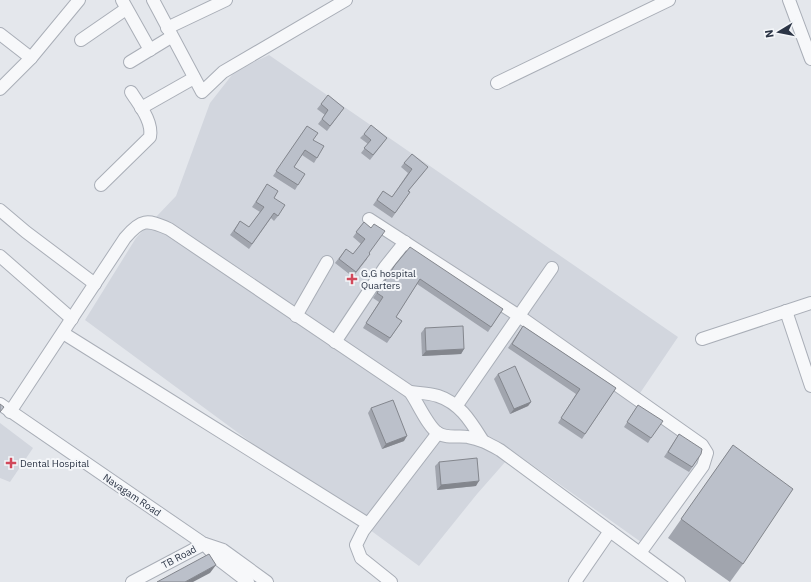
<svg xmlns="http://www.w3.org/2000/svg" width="811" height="582" viewBox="0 0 811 582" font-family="'IBM Plex Sans',sans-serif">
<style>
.built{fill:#d2d6de}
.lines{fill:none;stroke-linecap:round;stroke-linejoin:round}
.minor-casing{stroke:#a9aeb7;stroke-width:14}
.minor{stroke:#f7f8fa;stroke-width:12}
.wall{fill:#a1a5ae}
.shaded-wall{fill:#83868d}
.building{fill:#bbc0ca;stroke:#83868d}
.poi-dot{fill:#d1495b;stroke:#f4f6f9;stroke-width:1.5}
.labels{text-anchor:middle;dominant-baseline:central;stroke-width:4;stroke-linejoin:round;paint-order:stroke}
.poi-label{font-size:10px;fill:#2b3445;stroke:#f4f6f9;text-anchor:start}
.street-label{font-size:10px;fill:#2b3445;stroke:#f4f6f9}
</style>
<rect width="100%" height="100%" fill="#e4e7ec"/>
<g class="built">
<polygon points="269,55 678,337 634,402 704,456 641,542 514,452 477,494 419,566 85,320 136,238 176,196 210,103 235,71"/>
<polygon points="0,423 33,448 10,482 0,478"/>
</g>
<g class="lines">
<g class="minor-casing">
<g id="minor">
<polyline points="122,0 150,50"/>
<polyline points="153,0 202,92 223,72 346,0"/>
<polyline points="789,0 811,59"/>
<polyline points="167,28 226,0"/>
<polyline points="0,34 31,58"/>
<polyline points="81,40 126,9"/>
<polyline points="130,62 171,37"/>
<polyline points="497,83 669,0"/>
<polyline points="0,89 31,58 79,0"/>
<polyline points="141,108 194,78"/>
<path d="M101,185L150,137C153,121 139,105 131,92"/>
<polyline points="0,210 26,232 95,284"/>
<polyline points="369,219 519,316 702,445 707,453 703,466 640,553"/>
<polyline points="0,256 72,319"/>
<polyline points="786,311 811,386"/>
<polyline points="296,316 327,262"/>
<polyline points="63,333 368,524"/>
<polyline points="702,339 811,303"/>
<polyline points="335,342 385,267 405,242"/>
<path d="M410,392C419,393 429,393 438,396C460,403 471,422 483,441"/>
<polyline points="0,404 204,544 218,559 248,582"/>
<polyline points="457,405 552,268"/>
<path d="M10,412L125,238C141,219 147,219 169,229L410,392C418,403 428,427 438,433C447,439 459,435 468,437C480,439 489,444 500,450L679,582"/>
<polyline points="205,544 223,550 267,582"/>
<polyline points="132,582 204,544"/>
<polyline points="391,582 361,558 356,545 363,531 438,433"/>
<polyline points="575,582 610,531"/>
</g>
</g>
<use href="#minor" class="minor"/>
</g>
<g class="wall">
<polygon points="321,104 344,108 327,131 318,124 325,115 317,109"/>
<polygon points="307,126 313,140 317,158 314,163 302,155 294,167 298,185 295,190 273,176"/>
<polygon points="364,134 387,138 370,160 361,153 368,144 360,138"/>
<polygon points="404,163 425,171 408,191 410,192 392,218 373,205 383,191 392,197 408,173 401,167"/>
<polygon points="264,189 274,198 278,216 274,221 271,218 249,249 230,235 240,221 249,227 260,212 252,207"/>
<polygon points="364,222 369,253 367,259 353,277 335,263 346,249 353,254 361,244 353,237"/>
<polygon points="395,265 503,309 488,332 417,284 396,317 402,321 387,343 363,328 379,302 373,298"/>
<polygon points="523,326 616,388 582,439 558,423 576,394 508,348"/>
<polygon points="425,328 464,349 461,354 422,356 421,333"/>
<polygon points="498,374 531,402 528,406 510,414 494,379"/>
<polygon points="638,405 651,438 648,443 624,427"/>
<polygon points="371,408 404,441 382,449 368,413"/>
<polygon points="679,434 701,454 689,472 664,457"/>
<polygon points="733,445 743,564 730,582 668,538"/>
<polygon points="439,462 476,486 437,490 435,466"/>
</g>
<g class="shaded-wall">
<polygon points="464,349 461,354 422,356 426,351"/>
<polygon points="531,402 528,406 510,414 514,409"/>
<polygon points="407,436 404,441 382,449 386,444"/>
<polygon points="479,481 476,486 437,490 441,485"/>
<polygon points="216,565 210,573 193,582 185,582"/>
</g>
<g class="building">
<polygon points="328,95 344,108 330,126 322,119 328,110 321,104"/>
<polygon points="371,125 387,138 373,155 364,148 371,140 364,134"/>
<polygon points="307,126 318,133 313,140 324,146 317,158 305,150 294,167 305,174 298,185 276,171"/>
<polygon points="412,154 428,167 408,191 410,192 395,213 377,200 383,191 392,197 412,169 404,163"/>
<polygon points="267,184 278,191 274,198 285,205 278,216 274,213 252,244 234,231 240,221 249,227 264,207 256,202"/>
<polygon points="364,222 371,228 374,224 385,231 369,253 370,254 356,272 339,259 346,249 353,254 365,239 356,232"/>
<polygon points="410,247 503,309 491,327 420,279 396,317 402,321 390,338 366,323 383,297 377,293 395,265"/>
<polygon points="463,326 464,349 426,351 425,328"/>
<polygon points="523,326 616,388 585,434 561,418 580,389 512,344"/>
<polygon points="515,366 531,402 514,409 498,374"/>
<polygon points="393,400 407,436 386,444 371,408"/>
<polygon points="0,404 4,407 0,412"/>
<polygon points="638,405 663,421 651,438 627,422"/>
<polygon points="679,434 702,449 701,454 692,467 668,452"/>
<polygon points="733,445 793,489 743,564 681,519"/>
<polygon points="477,458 479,481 441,485 439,462"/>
<polygon points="209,554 216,565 185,582 157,582"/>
</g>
<g class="poi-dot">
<path d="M350 273h4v4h4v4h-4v4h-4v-4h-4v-4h4z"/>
<path d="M9 457h4v4h4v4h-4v4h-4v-4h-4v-4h4z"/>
</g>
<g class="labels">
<g class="poi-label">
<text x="361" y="273">G.G hospital<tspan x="361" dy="12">Quarters</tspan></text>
<text x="20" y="463">Dental Hospital</text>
</g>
<g class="street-label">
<text transform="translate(132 495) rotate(34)">Navagam Road</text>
<text transform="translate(179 557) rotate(-28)">TB Road</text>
</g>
</g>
<g transform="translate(779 32) rotate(260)" stroke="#f4f6f9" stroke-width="3" paint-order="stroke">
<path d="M0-3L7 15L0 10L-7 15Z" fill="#2b3445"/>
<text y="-6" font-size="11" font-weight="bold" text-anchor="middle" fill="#2b3445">N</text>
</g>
</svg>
